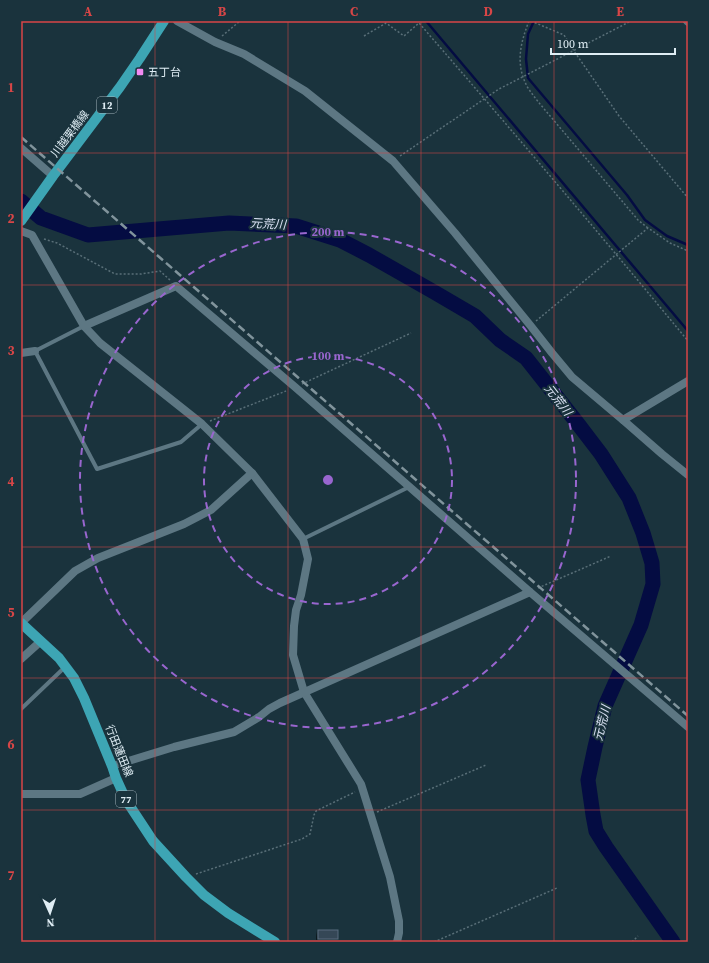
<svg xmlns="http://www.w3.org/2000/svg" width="709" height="963" viewBox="0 0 709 963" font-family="'Source Serif 4','Noto Sans JP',serif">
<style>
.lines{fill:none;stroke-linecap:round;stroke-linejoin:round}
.stream{stroke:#040c42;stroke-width:2.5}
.river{stroke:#040c42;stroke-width:15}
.building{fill:#344656;stroke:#596c7e;filter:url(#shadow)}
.path{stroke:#596f78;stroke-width:1.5;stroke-dasharray:2 2;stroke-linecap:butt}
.service{stroke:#5d7783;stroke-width:4}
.minor{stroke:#5d7783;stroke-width:8}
.primary{stroke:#3da5b4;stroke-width:10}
.rail{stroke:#81949c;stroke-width:2.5;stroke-dasharray:8 4;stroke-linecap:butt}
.grid{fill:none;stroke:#d74647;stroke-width:1;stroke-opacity:0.55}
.ring{fill:none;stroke:#9966cf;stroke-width:2;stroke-dasharray:7 5}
.poi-dot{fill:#f28af2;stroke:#1a333d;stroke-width:1.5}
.labels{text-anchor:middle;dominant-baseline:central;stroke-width:4;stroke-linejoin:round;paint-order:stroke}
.shield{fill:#1a333d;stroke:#a4b5bd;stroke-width:1}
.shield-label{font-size:10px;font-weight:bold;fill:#dfedf4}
.poi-label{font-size:11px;fill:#dfedf4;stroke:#1a333d;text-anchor:start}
.street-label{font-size:11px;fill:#dfedf4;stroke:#1a333d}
.water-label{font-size:12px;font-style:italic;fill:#dbe3f5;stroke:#1a333d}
.centre{fill:#9966cf;stroke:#1a333d;stroke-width:2}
.ring-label{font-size:12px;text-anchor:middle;font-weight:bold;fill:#9966cf;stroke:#1a333d;stroke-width:4;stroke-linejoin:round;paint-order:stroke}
.neatline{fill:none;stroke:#d74647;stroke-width:1.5}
.grid-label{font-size:13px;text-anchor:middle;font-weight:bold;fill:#d74647}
</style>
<defs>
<filter id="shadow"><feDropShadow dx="-3.5" dy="3.5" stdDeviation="2" flood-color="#0009"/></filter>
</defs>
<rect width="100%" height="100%" fill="#1a333d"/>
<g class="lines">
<g class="stream">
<polyline points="426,21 688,331"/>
<polyline points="534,21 528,34 526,59 528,78 627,195 645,220 667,236 688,245"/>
</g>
<polyline class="river" points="21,201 41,218 88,235 229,223 296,226 340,240 369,255 434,292 475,316 500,340 526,358 575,420 601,454 629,498 643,533 652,563 653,584 648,601 641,625 605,706 595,747 588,780 593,815 596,831 606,847 673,942"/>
</g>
<rect class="building" x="318" y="930" width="20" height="9"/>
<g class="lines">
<g class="path">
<path d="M529,21C520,44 515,65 528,88C532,94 536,99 540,104L638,220L648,228"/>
<polyline points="531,21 564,35 574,51 619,116 688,198"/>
<polyline points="222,36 240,21"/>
<path d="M364,36L386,23L404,36L419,23C510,128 600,234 688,341"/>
<polyline points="400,156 499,89 631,21"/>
<polyline points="44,239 57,243 115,274 141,274 160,271 170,280"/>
<polyline points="536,321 648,228 670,243 688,251"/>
<polyline points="302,384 411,333"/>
<polyline points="210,421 286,391"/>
<polyline points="538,588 611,556"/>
<polyline points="377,812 486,765"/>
<polyline points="196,874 302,839 310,834 314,815 316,811 355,792"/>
<polyline points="434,942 557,888"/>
<polyline points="632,942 638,936"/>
</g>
<g class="service">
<polyline points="84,326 35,351 97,469 181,442 202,424"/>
<polyline points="303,539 409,487"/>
<polyline points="21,709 65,667"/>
</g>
<g class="minor">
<polyline points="177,21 215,42 244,54 305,91 393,161 455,233 530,325 552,353 572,377 623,420 662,454 688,475"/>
<polyline points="687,21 688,22"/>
<polyline points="21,148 53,176"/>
<polyline points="21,231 32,235 84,326 100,343 202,424 252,473 303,539 308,559 301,595 296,610 294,626 293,655 304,692 361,784 390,877 399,921 399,933 397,942"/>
<polyline points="84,326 176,286 295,387 530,592 688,727"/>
<polyline points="21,353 35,351"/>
<polyline points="623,420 688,381"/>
<polyline points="21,623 75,571 98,558 184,524 211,510 252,473"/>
<polyline points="21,659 41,641"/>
<polyline points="112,766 174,747 234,732 259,717 269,709 280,703 530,592"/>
<polyline points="21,794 80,794 116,778"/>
</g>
<g class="primary">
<polyline points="21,221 53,176 120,87 140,58 164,21"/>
<polyline points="21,623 59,658 74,678 84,698 112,766 116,778 126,800 153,841 186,877 204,895 228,913 275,942"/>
</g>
<polyline class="rail" points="21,137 688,716"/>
</g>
<path class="grid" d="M155,21V942M288,21V942M421,21V942M554,21V942M21,153H688M21,285H688M21,416H688M21,547H688M21,678H688M21,810H688"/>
<g class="ring">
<circle cx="328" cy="480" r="124"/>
<circle cx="328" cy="480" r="248"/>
</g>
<rect class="poi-dot" x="136" y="68" width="8" height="8" rx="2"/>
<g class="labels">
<g class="shield">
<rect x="97" y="97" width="20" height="16" rx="3"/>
<rect x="116" y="791" width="20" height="16" rx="3"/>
</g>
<g class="shield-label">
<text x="107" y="105">12</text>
<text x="126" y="799">77</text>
</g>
<g class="poi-label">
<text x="148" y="72">五丁台</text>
</g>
<g class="street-label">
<text transform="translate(70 134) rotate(-53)">川越栗橋線</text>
<text transform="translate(119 751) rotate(68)">行田蓮田線</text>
</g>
<g class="water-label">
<text transform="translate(268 224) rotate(3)">元荒川</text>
<text transform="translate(558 400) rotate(52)">元荒川</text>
<text transform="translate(602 723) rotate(-76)">元荒川</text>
</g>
</g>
<circle cx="328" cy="480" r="6" class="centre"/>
<g class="ring-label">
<text x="328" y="236">200 m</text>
<text x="328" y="360">100 m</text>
</g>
<rect width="709" height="963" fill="none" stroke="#1a333d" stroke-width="44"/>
<g transform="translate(50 913) rotate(177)" stroke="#1a333d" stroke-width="3" paint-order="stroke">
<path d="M0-3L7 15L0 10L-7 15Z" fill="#dfedf4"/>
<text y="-6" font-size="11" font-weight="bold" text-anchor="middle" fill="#dfedf4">N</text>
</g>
<path d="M551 48v6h124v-6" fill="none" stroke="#dfedf4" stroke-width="2"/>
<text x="557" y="48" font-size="12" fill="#dfedf4" stroke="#1a333d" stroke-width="3" paint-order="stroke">100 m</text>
<rect x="22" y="22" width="665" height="919" class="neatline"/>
<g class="grid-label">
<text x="88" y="16">A</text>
<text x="222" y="16">B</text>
<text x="354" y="16">C</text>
<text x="488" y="16">D</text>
<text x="620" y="16">E</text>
<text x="11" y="92">1</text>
<text x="11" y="223">2</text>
<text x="11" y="355">3</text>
<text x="11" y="486">4</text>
<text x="11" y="617">5</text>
<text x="11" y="749">6</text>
<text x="11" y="880">7</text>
</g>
</svg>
